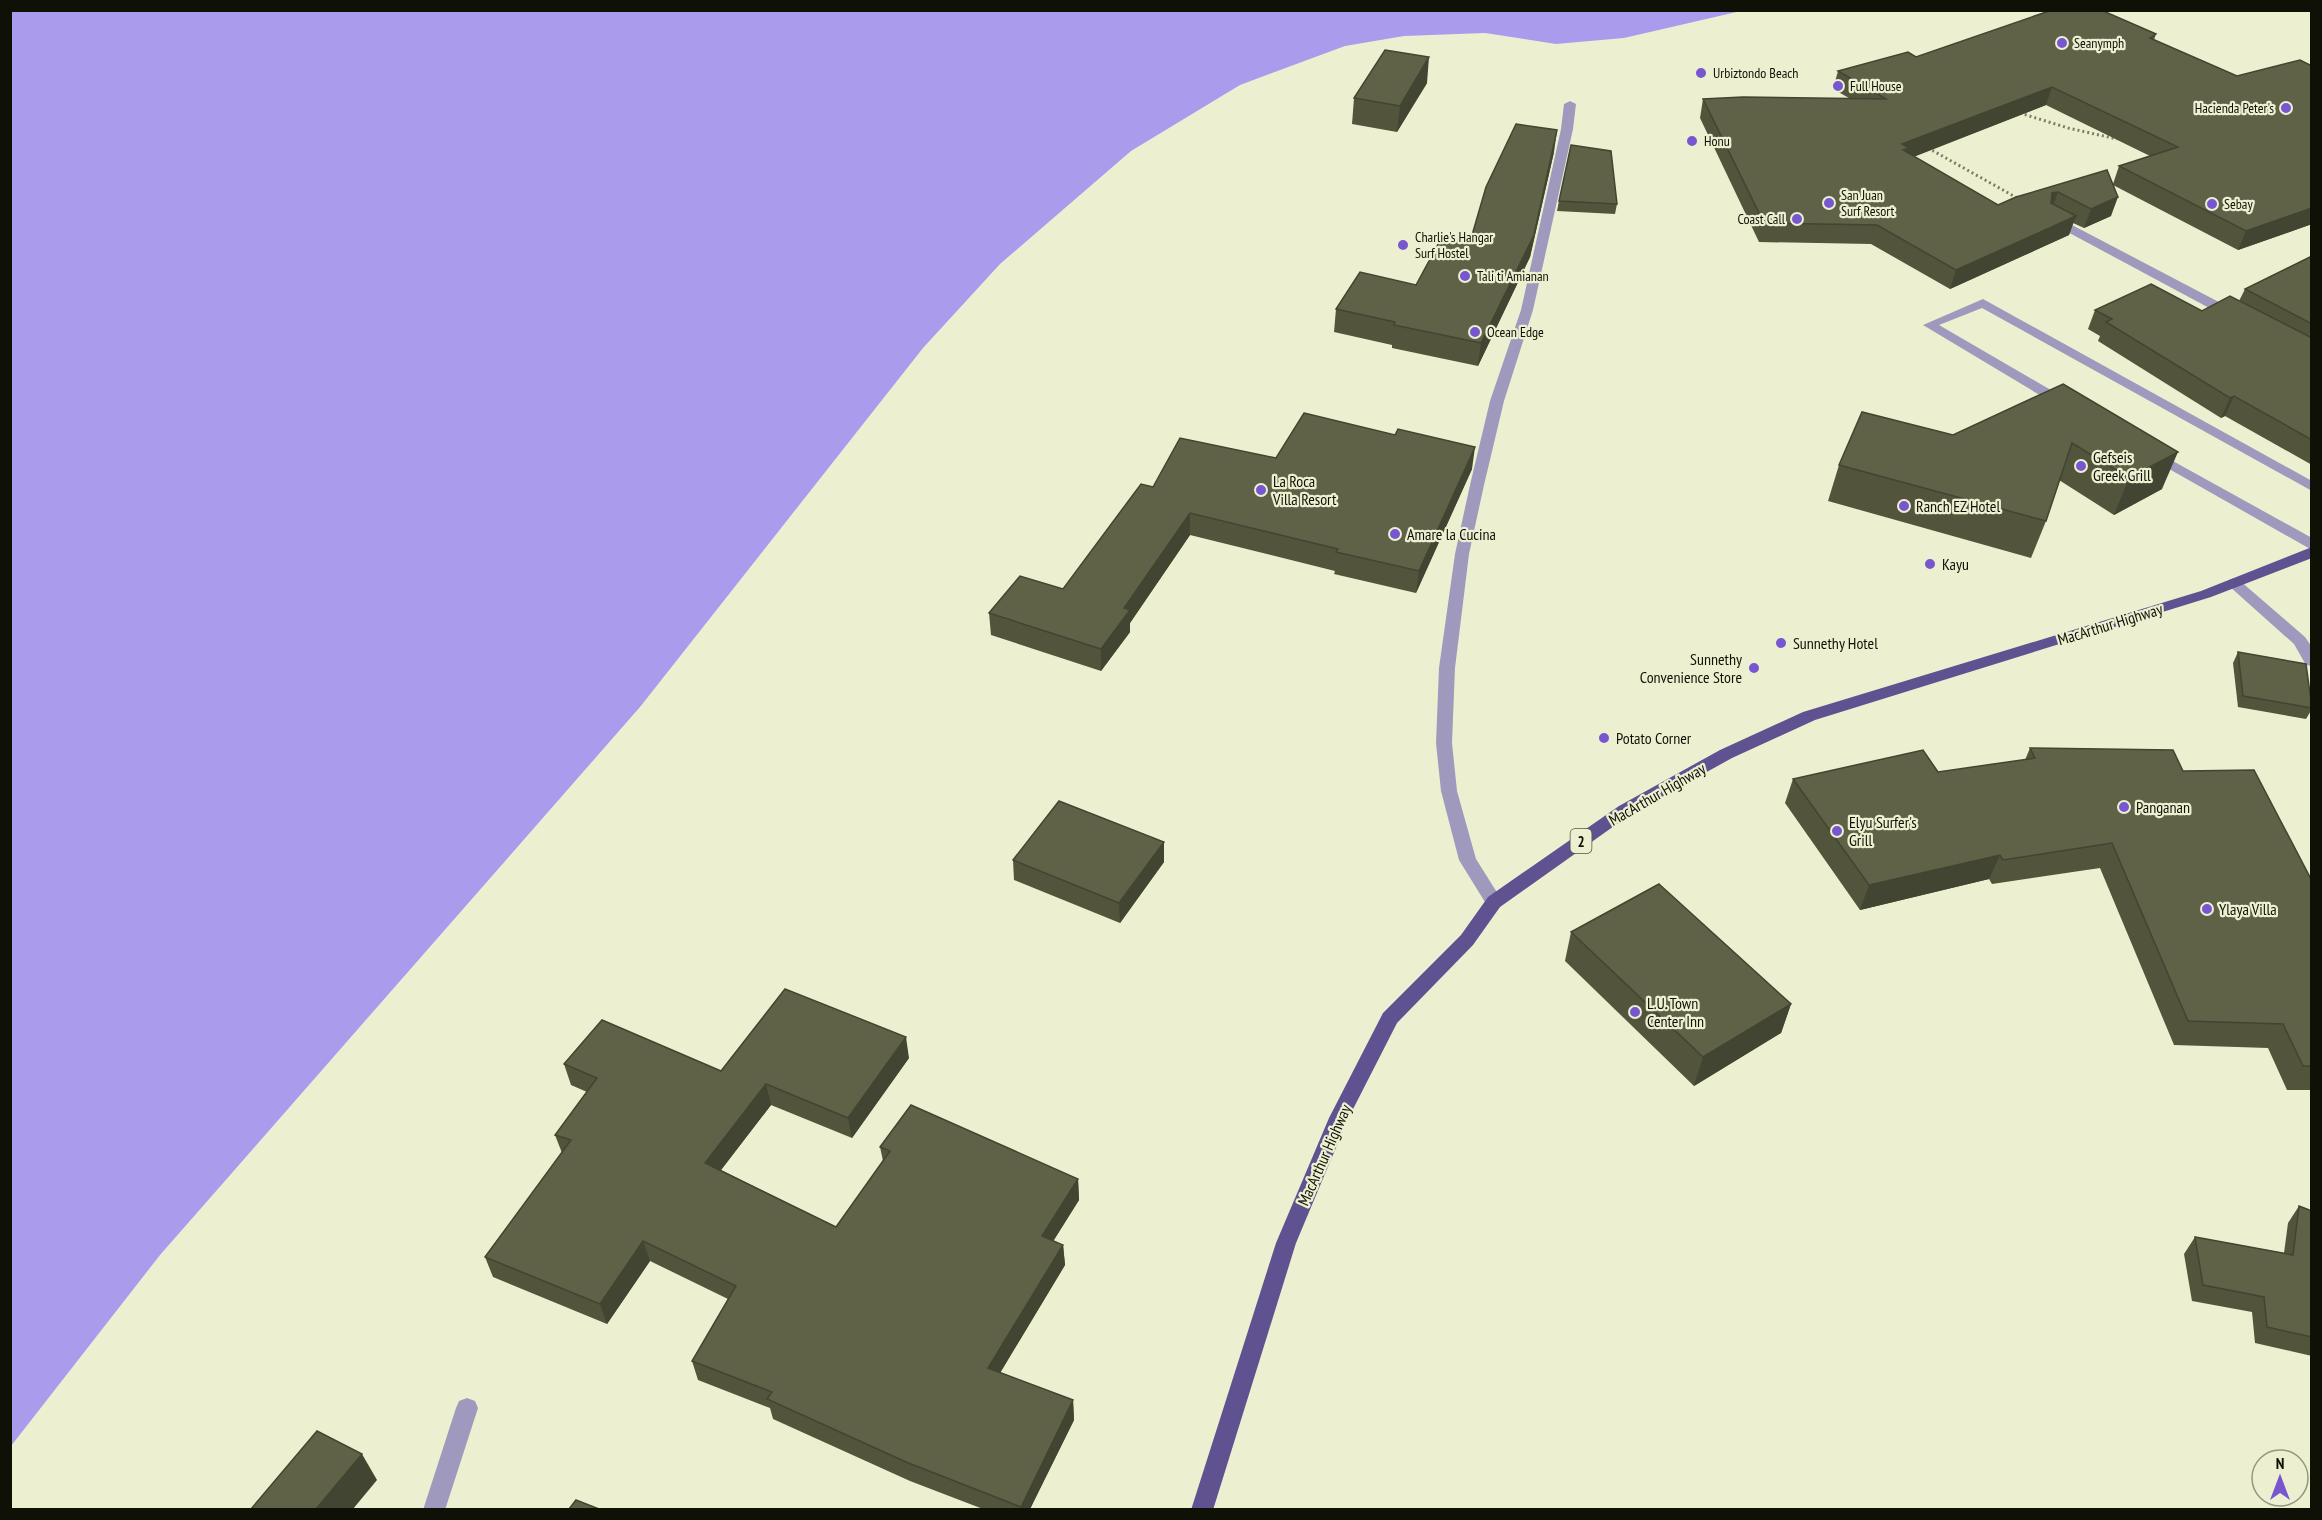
<svg xmlns="http://www.w3.org/2000/svg" width="2322" height="1520" viewBox="0 0 2322 1520" font-family="'PT Sans Narrow',sans-serif">
<style>
.water{fill:#ab9bed}
.lines{fill:none;stroke-linecap:round;stroke-linejoin:round}
.path{stroke:#7b7d68;stroke-width:3;stroke-dasharray:2 3;stroke-linecap:butt}
.service{fill:#9f99bd;fill-rule:evenodd}
.minor{fill:#9f99bd;fill-rule:evenodd}
.primary{fill:#605291;fill-rule:evenodd}
.wall{fill:#52543c;fill-rule:evenodd}
.shaded-wall{fill:#424531}
.building{fill:#5f6246;stroke:#424531;stroke-width:1.5}
.poi-dot{fill:#7856d0;stroke:#edf0d0;stroke-width:2}
.labels{text-anchor:middle;dominant-baseline:central;stroke-width:4.5;stroke-linejoin:round;paint-order:stroke}
.far-poi-label{font-size:14px;fill:#101106;stroke:#edf0d0;text-anchor:start}
.shield{fill:#edf0d0;stroke:#525443;stroke-width:1.5}
.shield-label{font-size:15px;font-weight:bold;fill:#101106}
.poi-label{font-size:16px;fill:#101106;stroke:#edf0d0;text-anchor:start}
.street-label{font-size:16px;fill:#101106;stroke:#edf0d0}
</style>
<rect width="100%" height="100%" fill="#edf0d0"/>
<polygon class="water" points="11,10 1741,10 1741,11 1624,38 1556,44 1485,33 1404,36 1345,46 1240,85 1131,151 1000,264 923,348 640,707 160,1255 11,1446"/>
<g class="lines">
<g class="path">
<polyline points="2020,113 2068,128 2117,139"/>
<polyline points="1928,148 2019,199"/>
</g>
<g class="service">
<polygon points="2053,215 2236,311 2237,314 2231,318 2226,317 2049,222 2049,216"/>
<polygon points="1983,299 2312,481 2312,491 1982,308 1939,325 2068,400 2070,403 2068,406 2058,406 1923,325"/>
<polygon points="2153,450 2312,538 2312,550 2148,457 2146,454 2148,451"/>
</g>
<g class="minor">
<polygon points="1570,101 1576,104 1573,129 1533,310 1504,401 1484,485 1469,554 1455,668 1452,743 1457,791 1476,859 1503,902 1500,907 1494,909 1488,907 1459,860 1441,791 1436,743 1439,668 1455,554 1470,485 1490,401 1521,310 1561,129 1564,104"/>
<polygon points="2234,578 2239,580 2305,637 2312,647 2312,666 2306,665 2294,644 2229,586 2226,583 2229,580"/>
<polygon points="467,1398 475,1401 478,1408 445,1510 423,1510 456,1408 459,1401"/>
</g>
<polygon class="primary" points="2312,547 2312,558 2211,597 1815,720 1732,758 1631,814 1500,907 1473,945 1397,1023 1348,1119 1296,1243 1213,1510 1191,1510 1276,1243 1329,1118 1383,1013 1461,935 1488,897 1619,806 1720,750 1803,712 2201,591"/>
</g>
<g class="wall">
<path d="M2156,34L2154,40L2237,76L2312,66V224L2238,250L2113,185L2111,216L2084,228L2073,223L2069,235L1950,289L1871,244L1759,242L1700,118L1703,99L1849,98L1833,89L1838,71L1916,57ZM2046,105L2150,156L2119,166L2113,184L2107,170L1998,205L1914,156Z"/>
<polygon points="1427,83 1397,132 1352,124 1354,98"/>
<polygon points="1554,152 1530,257 1478,366 1392,348 1392,345 1334,332 1336,309 1416,285 1470,242"/>
<polygon points="1559,201 1617,204 1615,214 1557,211"/>
<polygon points="2312,256 2312,465 2225,416 2221,418 2098,341 2100,336 2088,329 2095,310 2202,311 2239,301 2245,289"/>
<polygon points="2063,384 2162,489 2114,515 2059,480 2046,521 2031,558 1828,501 1839,465 1953,435"/>
<polygon points="1276,458 1472,469 1416,593 1334,574 1335,571 1190,535 1130,623 1130,632 1101,671 991,635 989,613 1063,589 1153,487"/>
<polygon points="2238,652 2312,705 2312,709 2306,719 2238,707 2233,663"/>
<polygon points="2030,748 2183,771 2312,881 2312,1090 2287,1090 2268,1048 2174,1045 2100,868 1992,884 1989,879 1860,910 1785,803 1793,779 1938,772 2025,760"/>
<polygon points="1013,860 1164,862 1120,923 1014,880"/>
<polygon points="1571,932 1791,1004 1781,1033 1694,1086 1565,961"/>
<polygon points="909,1058 852,1138 771,1105 721,1170 836,1227 883,1161 880,1147 1078,1179 1079,1200 1053,1241 1063,1245 1065,1265 1000,1373 1073,1400 1074,1420 1030,1509 983,1509 910,1481 773,1419 770,1408 698,1380 692,1361 728,1299 650,1261 607,1324 493,1277 485,1257 562,1153 555,1135 587,1092 571,1085 564,1064 721,1071"/>
<polygon points="2299,1206 2312,1211 2312,1356 2255,1343 2252,1312 2192,1301 2184,1254 2195,1237 2284,1253 2288,1223"/>
</g>
<g class="shaded-wall">
<polygon points="1429,57 1427,83 1397,132 1400,106"/>
<polygon points="2052,87 2046,105 1906,160 1902,144"/>
<polygon points="1557,130 1554,152 1530,257 1478,366 1481,343"/>
<polygon points="2058,192 2051,211 2052,193"/>
<polygon points="2118,197 2111,216 2084,228 2091,209"/>
<polygon points="2312,208 2312,224 2238,250 2246,231"/>
<polygon points="2076,216 2069,235 1950,289 1956,270"/>
<polygon points="2234,396 2225,416 2221,418 2230,398"/>
<polygon points="1475,447 1472,469 1416,593 1419,571"/>
<polygon points="2178,452 2162,489 2114,515 2129,478"/>
<polygon points="1190,513 1190,535 1130,623 1130,632 1101,671 1101,649 1124,608"/>
<polygon points="1164,842 1164,862 1120,923 1119,903"/>
<polygon points="2000,855 1989,879 1860,910 1869,885"/>
<polygon points="1791,1004 1781,1033 1694,1086 1703,1057"/>
<polygon points="906,1037 909,1058 852,1138 848,1118"/>
<polygon points="766,1084 771,1105 711,1183 705,1163"/>
<polygon points="1078,1179 1079,1200 1044,1256 1042,1236"/>
<polygon points="643,1241 650,1261 607,1324 600,1304"/>
<polygon points="1063,1245 1065,1265 991,1388 988,1368"/>
<polygon points="1073,1400 1074,1420 1030,1509 1021,1509 1021,1507"/>
<polygon points="362,1454 377,1480 353,1509 316,1509"/>
</g>
<g class="building">
<polygon points="2052,10 2101,10 2156,34 2150,38 2237,76 2300,60 2312,66 2312,208 2246,231 2119,166 2178,147 2052,87 1902,144 1909,148 1903,150 1998,205 2016,197 2107,170 2118,197 2091,209 2058,192 2052,193 2051,203 2076,216 1956,270 1877,225 1764,223 1703,99 1743,97 1886,99 1838,71 1908,52 1916,57"/>
<polygon points="1385,50 1429,57 1400,106 1354,98"/>
<polygon points="1516,124 1557,130 1534,235 1481,343 1394,325 1395,322 1336,309 1360,272 1416,285 1442,237 1470,242 1486,187"/>
<polygon points="1571,145 1611,151 1617,204 1559,201"/>
<polygon points="2312,256 2312,324 2245,289"/>
<polygon points="2151,284 2202,311 2230,296 2312,338 2312,440 2234,396 2230,398 2106,322 2112,319 2095,310"/>
<polygon points="2063,384 2178,452 2129,478 2072,443 2046,521 1839,465 1862,412 1953,435"/>
<polygon points="1304,413 1395,435 1398,429 1475,447 1419,571 1336,552 1338,549 1190,513 1124,608 1130,610 1101,649 989,613 1020,576 1063,589 1141,484 1153,487 1180,438 1276,458"/>
<polygon points="2238,652 2306,664 2312,708 2243,696"/>
<polygon points="2030,748 2173,750 2183,771 2254,770 2312,881 2312,1066 2303,1066 2283,1024 2188,1021 2112,843 2003,860 2000,855 1869,885 1793,779 1923,750 1938,772 2035,758"/>
<polygon points="1059,801 1164,842 1119,903 1013,860"/>
<polygon points="1659,884 1791,1004 1703,1057 1571,932"/>
<polygon points="785,989 906,1037 848,1118 766,1084 705,1163 836,1227 890,1151 880,1147 911,1105 1078,1179 1042,1236 1063,1245 988,1368 1073,1400 1021,1507 906,1462 767,1399 772,1392 692,1361 736,1286 643,1241 600,1304 485,1257 571,1140 555,1135 597,1078 564,1064 602,1020 721,1071"/>
<polygon points="2299,1206 2312,1211 2312,1337 2267,1327 2264,1297 2203,1285 2195,1237 2293,1255"/>
<polygon points="317,1431 362,1454 316,1509 251,1509"/>
<polygon points="576,1500 599,1509 569,1509"/>
</g>
<g class="poi-dot">
<circle cx="2062" cy="43" r="6"/>
<circle cx="1701" cy="73" r="6"/>
<circle cx="1838" cy="86" r="6"/>
<circle cx="2286" cy="108" r="6"/>
<circle cx="1692" cy="141" r="6"/>
<circle cx="1829" cy="203" r="6"/>
<circle cx="2212" cy="204" r="6"/>
<circle cx="1797" cy="219" r="6"/>
<circle cx="1403" cy="245" r="6"/>
<circle cx="1465" cy="276" r="6"/>
<circle cx="1475" cy="332" r="6"/>
<circle cx="2081" cy="466" r="6"/>
<circle cx="1261" cy="490" r="6"/>
<circle cx="1904" cy="506" r="6"/>
<circle cx="1395" cy="534" r="6"/>
<circle cx="1930" cy="564" r="6"/>
<circle cx="1781" cy="643" r="6"/>
<circle cx="1754" cy="668" r="6"/>
<circle cx="1604" cy="738" r="6"/>
<circle cx="2124" cy="807" r="6"/>
<circle cx="1837" cy="831" r="6"/>
<circle cx="2207" cy="909" r="6"/>
<circle cx="1635" cy="1012" r="6"/>
</g>
<g class="labels">
<g class="far-poi-label">
<text x="2074" y="43">Seanymph</text>
<text x="1713" y="73">Urbiztondo Beach</text>
<text x="1850" y="86">Full House</text>
<text x="2274" y="108" text-anchor="end">Hacienda Peter's</text>
<text x="1704" y="141">Honu</text>
<text x="1841" y="195">San Juan<tspan x="1841" dy="16">Surf Resort</tspan></text>
<text x="2224" y="204">Sebay</text>
<text x="1785" y="219" text-anchor="end">Coast Call</text>
<text x="1415" y="237">Charlie's Hangar<tspan x="1415" dy="16">Surf Hostel</tspan></text>
<text x="1477" y="276">Tali ti Amianan</text>
<text x="1487" y="332">Ocean Edge</text>
</g>
<rect class="shield" x="1570.5" y="829" width="21" height="24" rx="4.5"/>
<g class="shield-label">
<text x="1581" y="841">2</text>
</g>
<g class="poi-label">
<text x="2093" y="457">Gefseis<tspan x="2093" dy="18">Greek Grill</tspan></text>
<text x="1273" y="481">La Roca<tspan x="1273" dy="18">Villa Resort</tspan></text>
<text x="1916" y="506">Ranch EZ Hotel</text>
<text x="1407" y="534">Amare la Cucina</text>
<text x="1942" y="564">Kayu</text>
<text x="1793" y="643">Sunnethy Hotel</text>
<text x="1742" y="659" text-anchor="end">Sunnethy<tspan x="1742" dy="18">Convenience Store</tspan></text>
<text x="1616" y="738">Potato Corner</text>
<text x="2136" y="807">Panganan</text>
<text x="1849" y="822">Elyu Surfer's<tspan x="1849" dy="18">Grill</tspan></text>
<text x="2219" y="909">Ylaya Villa</text>
<text x="1647" y="1003">L.U. Town<tspan x="1647" dy="18">Center Inn</tspan></text>
</g>
<g class="street-label">
<text transform="translate(2110 624) rotate(-17)">MacArthur Highway</text>
<text transform="translate(1657 794) rotate(-30)">MacArthur Highway</text>
<text transform="translate(1324 1155) rotate(-66)">MacArthur Highway</text>
</g>
</g>
<rect width="2322" height="1520" fill="none" stroke="#101106" stroke-width="24"/>
<g transform="translate(2280 1478)"><circle r="28" fill="#edf0d0" stroke="#95977f" stroke-width="1.5"/>
<path d="M0-4.5L10 22L0 15L-10 22Z" fill="#7856d0"/>
<text y="-9" font-size="16" font-weight="bold" text-anchor="middle" fill="#101106">N</text>
</g>
</svg>
